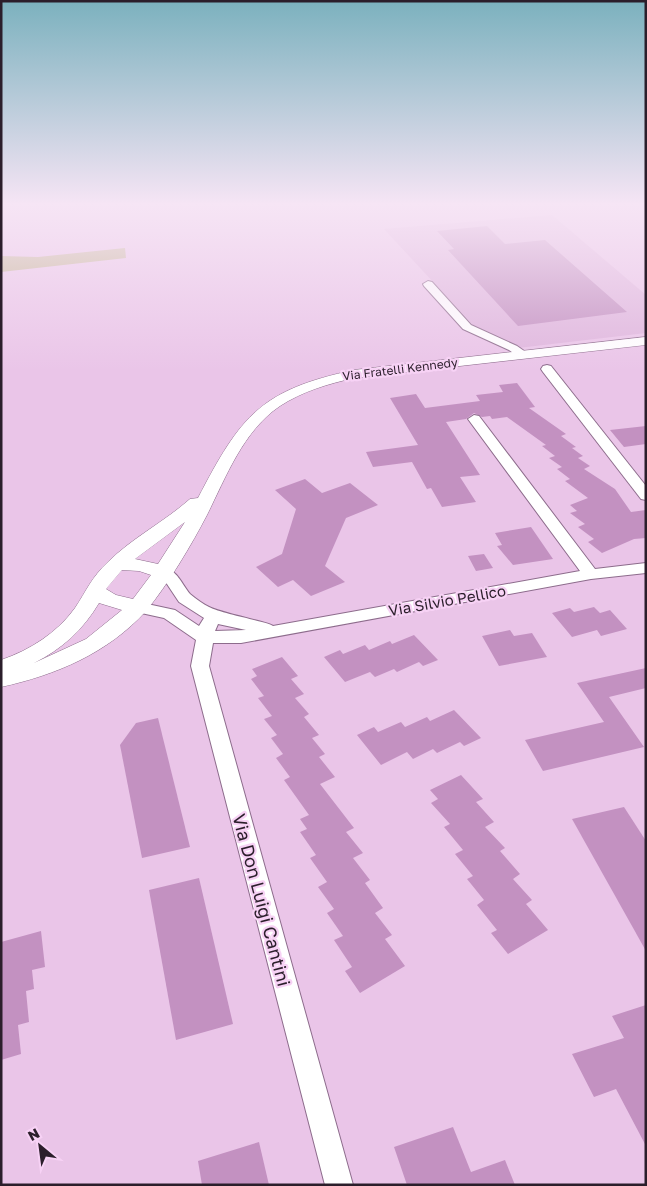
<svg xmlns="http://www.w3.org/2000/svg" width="647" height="1186" viewBox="0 0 647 1186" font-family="'Golos Text',sans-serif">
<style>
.built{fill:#dfb6dd}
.green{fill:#c0b18c}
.building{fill:#c391c1}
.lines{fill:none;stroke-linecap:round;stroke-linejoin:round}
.minor-casing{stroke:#8d6c8c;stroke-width:2}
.tertiary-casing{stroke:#8d6c8c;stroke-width:1}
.minor{fill:#fff;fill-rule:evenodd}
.tertiary{fill:#fff;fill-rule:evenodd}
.labels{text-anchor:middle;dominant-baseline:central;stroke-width:4.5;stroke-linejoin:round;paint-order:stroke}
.far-street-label{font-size:12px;fill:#2b1e2b;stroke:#f7d2f5}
.street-label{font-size:15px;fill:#2b1e2b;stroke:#f7d2f5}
.near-street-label{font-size:18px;fill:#2b1e2b;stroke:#f7d2f5}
</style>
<rect width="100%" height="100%" fill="#eac5e8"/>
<polygon class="built" points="552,215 646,295 646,333 518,348 473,325 384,229"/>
<polygon class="green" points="125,248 126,258 1,272 1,256 38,257"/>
<g class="building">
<polygon points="487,226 505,244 545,240 627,312 518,326 448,250 454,249 437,231"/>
<polygon points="517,383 535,407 529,408 566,434 561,436 576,447 572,448 583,456 578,458 590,466 584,469 615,489 631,512 646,510 646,538 634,539 602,553 588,542 594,539 578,527 585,524 570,513 577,511 570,505 588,498 565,481 570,479 557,469 562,467 549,458 555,456 542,446 546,445 507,417 492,419 490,416 482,417 474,413 466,419 446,422 480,475 460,477 476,502 442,507 431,488 427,489 412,462 373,467 366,452 418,445 390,398 416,394 425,408 480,401 476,395 503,392 499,385"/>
<polygon points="646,426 646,444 624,447 610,430"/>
<polygon points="305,479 322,493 350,483 378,505 346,518 325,566 345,582 311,596 293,580 278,587 256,567 282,554 296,509 275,490"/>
<polygon points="531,527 553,559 513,565 497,546 502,545 495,533"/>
<polygon points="484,554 493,568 476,571 468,556"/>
<polygon points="594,607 600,613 610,610 627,629 601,636 597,630 572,637 552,613 570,608 574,612"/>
<polygon points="510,630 514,636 532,633 547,657 499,666 482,636"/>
<polygon points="414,635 438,660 423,666 419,662 397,672 394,669 375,677 370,672 345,682 324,657 340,650 343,654 365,645 369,650 390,641 392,644"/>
<polygon points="282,657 298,676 291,679 304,694 295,698 309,714 304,717 319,735 312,738 325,754 319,757 335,777 320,784 354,828 346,832 363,853 353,858 370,880 365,883 383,908 375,913 392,935 385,939 405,966 360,993 345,971 352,967 334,940 343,936 327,913 334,909 318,887 327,882 310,858 316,855 300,832 307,829 300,819 309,815 284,780 290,777 276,758 283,754 271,738 277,735 264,719 272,716 258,698 264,696 251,679 257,676 252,669"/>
<polygon points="646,668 646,688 609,697 644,747 543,771 525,740 604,722 577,683"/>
<polygon points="454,710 481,738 464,746 460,742 437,753 433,749 413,759 407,752 381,765 357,735 374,727 378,732 401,722 405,727 427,717 430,721"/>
<polygon points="158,718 190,847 142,858 120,745 136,723"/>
<polygon points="461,775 483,799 476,802 494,822 485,827 505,848 500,851 520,874 513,879 532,900 526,904 548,930 508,954 491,933 497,930 477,905 484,900 467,879 473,876 455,854 463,850 444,827 450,824 431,803 438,799 430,790"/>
<polygon points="624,807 646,841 646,951 572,819"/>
<polygon points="199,878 233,1024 176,1040 149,890"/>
<polygon points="41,931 45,967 32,970 34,989 26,991 29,1022 18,1025 21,1054 1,1060 1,942"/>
<polygon points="646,1005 646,1146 616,1089 594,1097 572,1054 624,1038 612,1016"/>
<polygon points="453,1127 471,1172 505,1160 515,1185 407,1185 394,1147"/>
<polygon points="259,1142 269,1185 202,1185 198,1161"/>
</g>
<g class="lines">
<g class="minor-casing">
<g id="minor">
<polygon points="428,281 432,282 471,325 517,346 527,353 527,357 519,357 509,350 463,329 424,286 423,284"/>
<polygon points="547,365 551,366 646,486 646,500 641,499 543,372 541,369 543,366"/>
<path d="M474,415L479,416L595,569L646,563V573L591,579L241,643H213L209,666L353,1185H325L191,666L196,640L164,618L132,611L130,607L132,603L138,602L175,610L199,626L204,618L179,602L167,584L155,572L163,567C178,571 181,583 190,594C196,599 203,604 209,607C222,614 269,622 273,626L580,571L468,419ZM218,624L246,630L215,631Z"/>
</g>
</g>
<g class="tertiary-casing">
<path id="tertiary" d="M646,337V345L354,378C328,384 303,391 280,406C243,431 226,477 207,515C192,544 167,586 146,611C108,653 56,675 1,687V660C30,650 57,633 75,608C87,590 91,578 108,562C132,538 164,522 190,499L198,498C241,415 261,390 354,370ZM185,522L158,564L135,559ZM122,570L139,571L151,575L133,599L116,595L106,589ZM99,603L122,610L86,639L34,663C62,649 83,630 99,603Z"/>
</g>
<use href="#minor" class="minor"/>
<use href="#tertiary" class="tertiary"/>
</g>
<linearGradient id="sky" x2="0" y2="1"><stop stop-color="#7bb1be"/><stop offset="0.55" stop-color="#f6e5f5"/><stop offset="1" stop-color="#f6e5f5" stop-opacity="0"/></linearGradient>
<rect width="647" height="371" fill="url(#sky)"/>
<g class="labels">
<g class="far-street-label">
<text transform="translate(400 369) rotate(-7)">Via Fratelli Kennedy</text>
</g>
<g class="street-label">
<text transform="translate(447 600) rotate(-10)">Via Silvio Pellico</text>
</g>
<g class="near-street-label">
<text transform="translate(262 900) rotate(75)">Via Don Luigi Cantini</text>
</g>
</g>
<rect width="647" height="1186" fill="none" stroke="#2b1e2b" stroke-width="5"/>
<g transform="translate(40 1146) rotate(331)" stroke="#f7d2f5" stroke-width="4" paint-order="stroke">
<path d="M0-4L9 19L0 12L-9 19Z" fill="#2b1e2b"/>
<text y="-8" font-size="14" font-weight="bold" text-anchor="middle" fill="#2b1e2b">N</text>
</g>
</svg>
